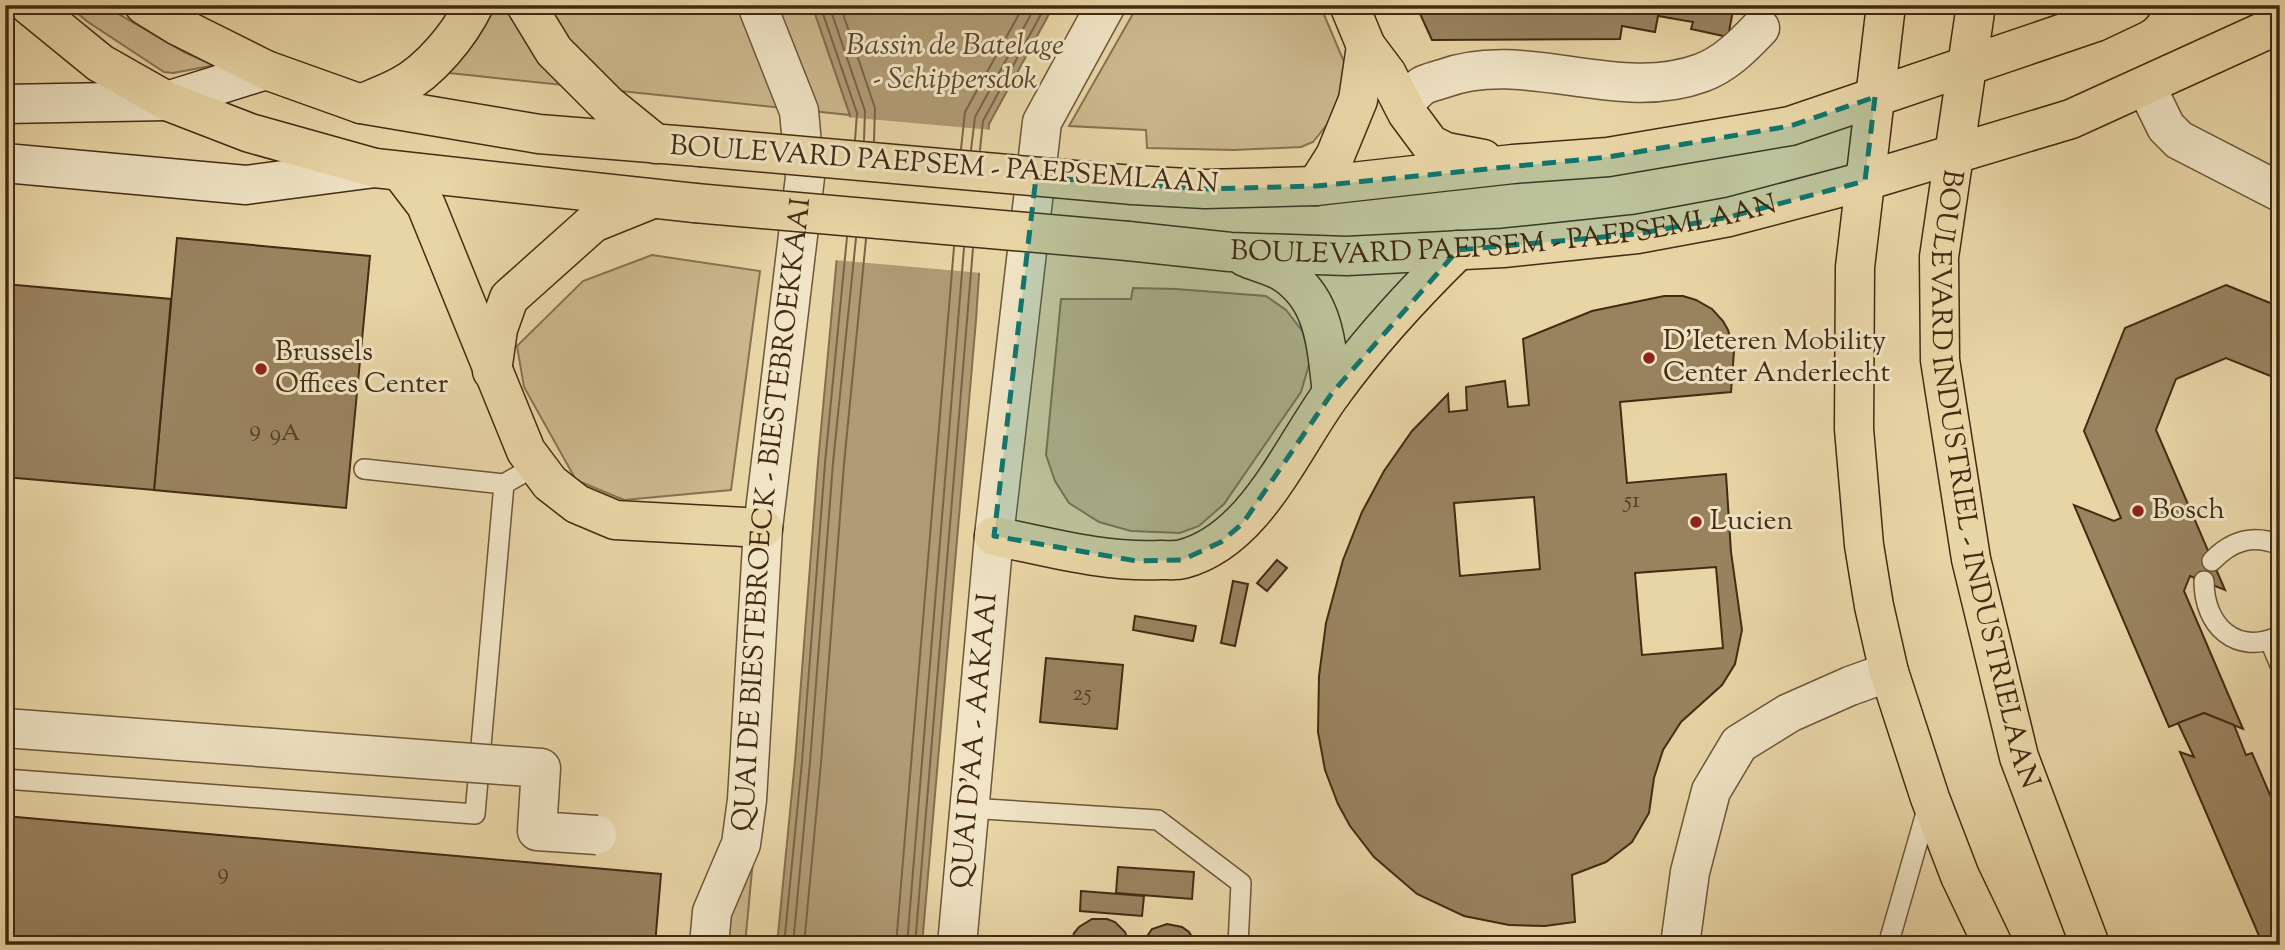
<svg xmlns="http://www.w3.org/2000/svg" width="2285" height="950" viewBox="0 0 2285 950" font-family="'Sorts Mill Goudy',serif">
<style>
.green{fill:#ccb88d;stroke:#887250;stroke-width:2}
.water{fill:#b09b74;stroke:#846e4d;stroke-width:2}
.pier{fill:#e8d5a6}
.lines{fill:none;stroke-linecap:round;stroke-linejoin:round}
.shore{stroke:#7a6344;stroke-width:2}
.building{fill:#99835f;stroke:#432b13;stroke-width:2;fill-rule:evenodd}
.lane-casing{stroke:#6c5638;stroke-width:22}
.street-casing{stroke:#6c5638;stroke-width:41}
.secondary-casing{stroke:#432b13;stroke-width:41}
.primary-casing{stroke:#432b13;stroke-width:41}
.lane{stroke:#f0e4c5;stroke-width:19}
.street{stroke:#f0e4c5;stroke-width:38}
.secondary{stroke:#f0e4c5;stroke-width:38}
.primary{stroke:#e8d5a6;stroke-width:38}
.street-bridge-casing{stroke:#6c5638;stroke-width:41;stroke-linecap:butt}
.primary-bridge-casing{stroke:#432b13;stroke-width:41;stroke-linecap:butt}
.street-bridge{stroke:#f0e4c5;stroke-width:38}
.primary-bridge{stroke:#e8d5a6;stroke-width:38}
.marked{fill:#0f766e;fill-opacity:0.2;stroke:#0f766e;stroke-width:5;stroke-dasharray:14 9;stroke-linejoin:round}
.poi-dot{fill:#8f2418;stroke:#f0e4c5;stroke-width:2.5}
.labels{text-anchor:middle;dominant-baseline:central;stroke-width:6;stroke-linejoin:round;paint-order:stroke}
.number-label{font-size:24px;fill:#584126}
.street-label{font-size:28px;fill:#432b13;stroke:#f0e4c5}
.poi-label{font-size:28px;fill:#432b13;stroke:#f0e4c5;text-anchor:start}
.water-label{font-size:30px;font-style:italic;fill:#5e472b;stroke:#f0e4c5}
</style>
<rect width="100%" height="100%" fill="#e8d5a6"/>
<filter id="stains"><feTurbulence type="fractalNoise" baseFrequency=".00286" numOctaves="4"/><feColorMatrix values="0 0 0 0 .2 0 0 0 0 .09 0 0 0 0 .02 0 0 0 .5 -.17"/></filter>
<radialGradient id="worn" r=".72"><stop offset=".6" stop-color="#630" stop-opacity="0"/><stop offset="1" stop-color="#630" stop-opacity=".3"/></radialGradient>
<g class="green">
<polygon points="67,5 103,5 184,52 211,64 211,66 173,73 164,72 88,22"/>
<polygon points="481,5 812,5 850,115 449,73 427,61"/>
<polygon points="1138,5 1320,5 1347,69 1346,84 1329,122 1313,142 1301,147 1234,150 1147,148 1146,130 1069,126"/>
<polygon points="652,255 760,271 731,490 624,500 576,480 524,387 517,346 583,281"/>
<polygon points="1133,288 1176,289 1266,296 1286,310 1303,332 1310,361 1301,392 1224,504 1199,526 1180,533 1131,531 1099,522 1069,503 1055,481 1046,455 1061,299 1131,299"/>
<polygon points="754,849 745,945 724,945 730,903"/>
</g>
<polygon class="water" points="812,5 1054,5 989,124 976,320 922,945 777,945 795,761 818,462 850,115"/>
<polygon class="pier" points="846,117 992,130 982,273 834,260"/>
<g class="lines">
<g class="shore">
<polyline points="820,5 857,113 855,140"/>
<polyline points="829,5 865,111 864,140"/>
<polyline points="840,5 875,108 874,141"/>
<polyline points="961,149 965,112 1024,5"/>
<polyline points="971,150 975,117 1036,5"/>
<polyline points="980,150 983,121 1046,5"/>
<polyline points="784,945 802,762 825,463 847,237"/>
<polyline points="793,945 810,762 833,463 856,238"/>
<polyline points="804,945 821,763 844,464 866,239"/>
<polyline points="896,945 954,247"/>
<polyline points="907,945 964,248"/>
<polyline points="915,945 973,248"/>
</g>
</g>
<g class="building">
<polygon points="1416,5 1734,5 1728,37 1691,29 1693,22 1658,16 1655,32 1622,26 1620,39 1432,40"/>
<polygon points="177,238 370,256 346,508 154,490"/>
<polygon points="5,284 171,299 154,490 5,477"/>
<polygon points="2226,285 2280,307 2278,379 2226,358 2176,379 2156,430 2225,590 2190,576 2184,591 2243,729 2204,713 2169,727 2074,505 2114,521 2121,518 2084,431 2125,328"/>
<path d="M1664,296H1683L1696,300L1712,309L1723,321L1728,330L1734,351L1731,392L1620,402L1627,483L1726,474L1731,552L1742,630L1735,664L1722,685L1681,722L1663,750L1654,778L1649,813L1632,842L1606,862L1572,875L1575,922L1545,926L1509,925L1464,916L1417,894L1374,857L1350,826L1338,804L1325,770L1318,732L1319,676L1326,623L1343,560L1362,512L1384,471L1412,431L1448,394L1449,412L1467,410L1466,387L1505,381L1508,407L1529,405L1523,339L1592,311ZM1534,497L1540,569L1460,576L1454,503ZM1716,567L1723,648L1642,655L1635,573Z"/>
<polygon points="1277,560 1287,568 1267,591 1257,583"/>
<polygon points="1233,581 1248,584 1235,646 1221,643"/>
<polygon points="1135,616 1196,626 1193,641 1133,630"/>
<polygon points="1046,658 1123,665 1117,729 1040,722"/>
<polygon points="2204,713 2234,725 2246,755 2252,753 2280,818 2280,945 2263,945 2180,752 2194,757 2178,723"/>
<polygon points="5,816 661,874 655,945 5,945"/>
<polygon points="1118,867 1194,872 1192,899 1116,893"/>
<polygon points="1081,891 1144,896 1142,916 1080,911"/>
<polygon points="1092,919 1107,919 1115,922 1125,932 1130,945 1071,945 1074,933 1079,927"/>
<polygon points="1167,924 1182,927 1189,932 1197,945 1141,945 1152,929"/>
</g>
<g class="lines">
<g class="lane-casing">
<g id="lane">
<polyline points="364,469 504,484"/>
<path d="M2212,561C2232,540 2253,534 2280,545"/>
<path d="M2204,581C2204,626 2236,656 2280,636"/>
<polyline points="2270,641 2280,665"/>
<polyline points="5,779 475,814 504,484 537,465"/>
<polyline points="969,808 1158,820 1241,883 1238,945"/>
<polyline points="1888,945 1928,806"/>
</g>
</g>
<g class="street-casing">
<g id="street">
<polyline points="2146,86 2166,127 2179,140 2280,192"/>
<path d="M1403,105C1409,99 1415,91 1422,86C1427,83 1436,81 1442,79C1525,48 1617,104 1701,73C1724,65 1743,46 1760,28"/>
<path id="s1" d="M709,945L712,912L741,844L747,800L763,528L805,177L799,111L757,5"/>
<path id="s2" d="M957,945L994,536L1042,122L1106,5"/>
<polyline points="1680,945 1690,872 1711,791 1739,744 1789,713 1850,686 1889,672"/>
</g>
</g>
<g class="secondary-casing">
<g id="secondary">
<polyline points="5,104 167,101 266,70"/>
<polyline points="5,163 246,185 375,168"/>
</g>
</g>
<g class="primary-casing">
<g id="primary">
<polyline points="29,5 100,63 167,101 250,133 375,168 695,203"/>
<polyline points="144,5 178,26 266,70 361,104 539,134 700,147"/>
<polyline points="526,5 554,51 608,105 656,144"/>
<polyline points="1349,5 1366,46 1387,74 1407,113 1430,144 1446,152 1483,159"/>
<polyline points="1886,5 1855,267 1854,429 1864,545 1874,606 1889,672 1930,798 1960,876 1993,945"/>
<path id="s3" d="M1976,5L1939,257L1940,360L1971,559L2019,757L2090,945"/>
<path d="M361,104C374,98 388,93 401,86C430,71 460,34 474,5"/>
<polyline points="400,171 426,205 526,451 550,483 577,504 615,520 763,528"/>
<polyline points="1133,185 1205,189 1316,186 1513,164 1608,157 1790,126 2096,22 2132,5"/>
<polyline points="1316,186 1335,156 1358,100 1366,46"/>
<path id="s4" d="M1128,241L1230,252L1347,256L1503,248L1637,234L1729,217L1865,181L2071,119L2280,24"/>
<path d="M1245,257C1256,262 1270,265 1281,271C1326,298 1326,346 1332,393"/>
<polyline points="492,371 498,329 509,298 593,223 650,200"/>
<path d="M994,536C1049,547 1105,563 1161,560C1168,560 1176,561 1183,559C1255,540 1291,449 1332,393C1369,342 1413,294 1458,250"/>
</g>
</g>
<use href="#lane" class="lane"/>
<use href="#street" class="street"/>
<use href="#secondary" class="secondary"/>
<use href="#primary" class="primary"/>
<g class="street-bridge-casing">
<polyline id="street-bridge" points="5,728 541,768 537,831 597,835"/>
</g>
<g class="primary-bridge-casing">
<g id="primary-bridge">
<polyline points="700,147 1133,185"/>
<polyline points="695,203 1128,241"/>
</g>
</g>
<use href="#street-bridge" class="street-bridge"/>
<use href="#primary-bridge" class="primary-bridge"/>
</g>
<path class="marked" d="M1875,97L1865,181L1729,217L1637,234L1458,250L1332,393L1243,523L1221,542L1182,560L1137,561L994,536L1036,177L1205,189L1316,186L1608,157L1790,126Z"/>
<g class="poi-dot">
<circle cx="1649" cy="358" r="7"/>
<circle cx="261" cy="369" r="7"/>
<circle cx="2138" cy="511" r="7"/>
<circle cx="1696" cy="522" r="7"/>
</g>
<g class="labels">
<g class="number-label">
<text x="255" y="430">9</text>
<text x="285" y="434">9A</text>
<text x="1632" y="501">51</text>
<text x="1082" y="694">25</text>
<text x="223" y="873">9</text>
</g>
<g class="street-label">
<text transform="translate(944 166) rotate(4)">BOULEVARD PAEPSEM - PAEPSEMLAAN</text>
<text stroke="none"><textPath href="#s4" startOffset="378">BOULEVARD PAEPSEM - PAEPSEMLAAN</textPath></text>
<text stroke="none"><textPath href="#s3" startOffset="481">BOULEVARD INDUSTRIEL - INDUSTRIELAAN</textPath></text>
<text stroke="none"><textPath href="#s1" startOffset="438">QUAI DE BIESTEBROECK - BIESTEBROEKKAAI</textPath></text>
<text stroke="none"><textPath href="#s2" startOffset="205">QUAI D'AA - AAKAAI</textPath></text>
</g>
<g class="poi-label">
<text x="1663" y="342">D'Ieteren Mobility<tspan x="1663" dy="32">Center Anderlecht</tspan></text>
<text x="275" y="353">Brussels<tspan x="275" dy="32">Offices Center</tspan></text>
<text x="2152" y="511">Bosch</text>
<text x="1710" y="522">Lucien</text>
</g>
<g class="water-label">
<text x="955" y="46">Bassin de Batelage<tspan x="955" dy="34">- Schippersdok</tspan></text>
</g>
</g>
<rect width="2285" height="950" fill="none" stroke="#e8d5a6" stroke-width="28"/>
<rect x="7" y="7" width="2271" height="936" fill="none" stroke="#432b13" stroke-width="3.5"/>
<rect x="14" y="14" width="2257" height="922" fill="none" stroke="#432b13" stroke-width="2"/>
<rect width="100%" height="100%" filter="url(#stains)"/>
<rect width="100%" height="100%" fill="url(#worn)"/>
</svg>
